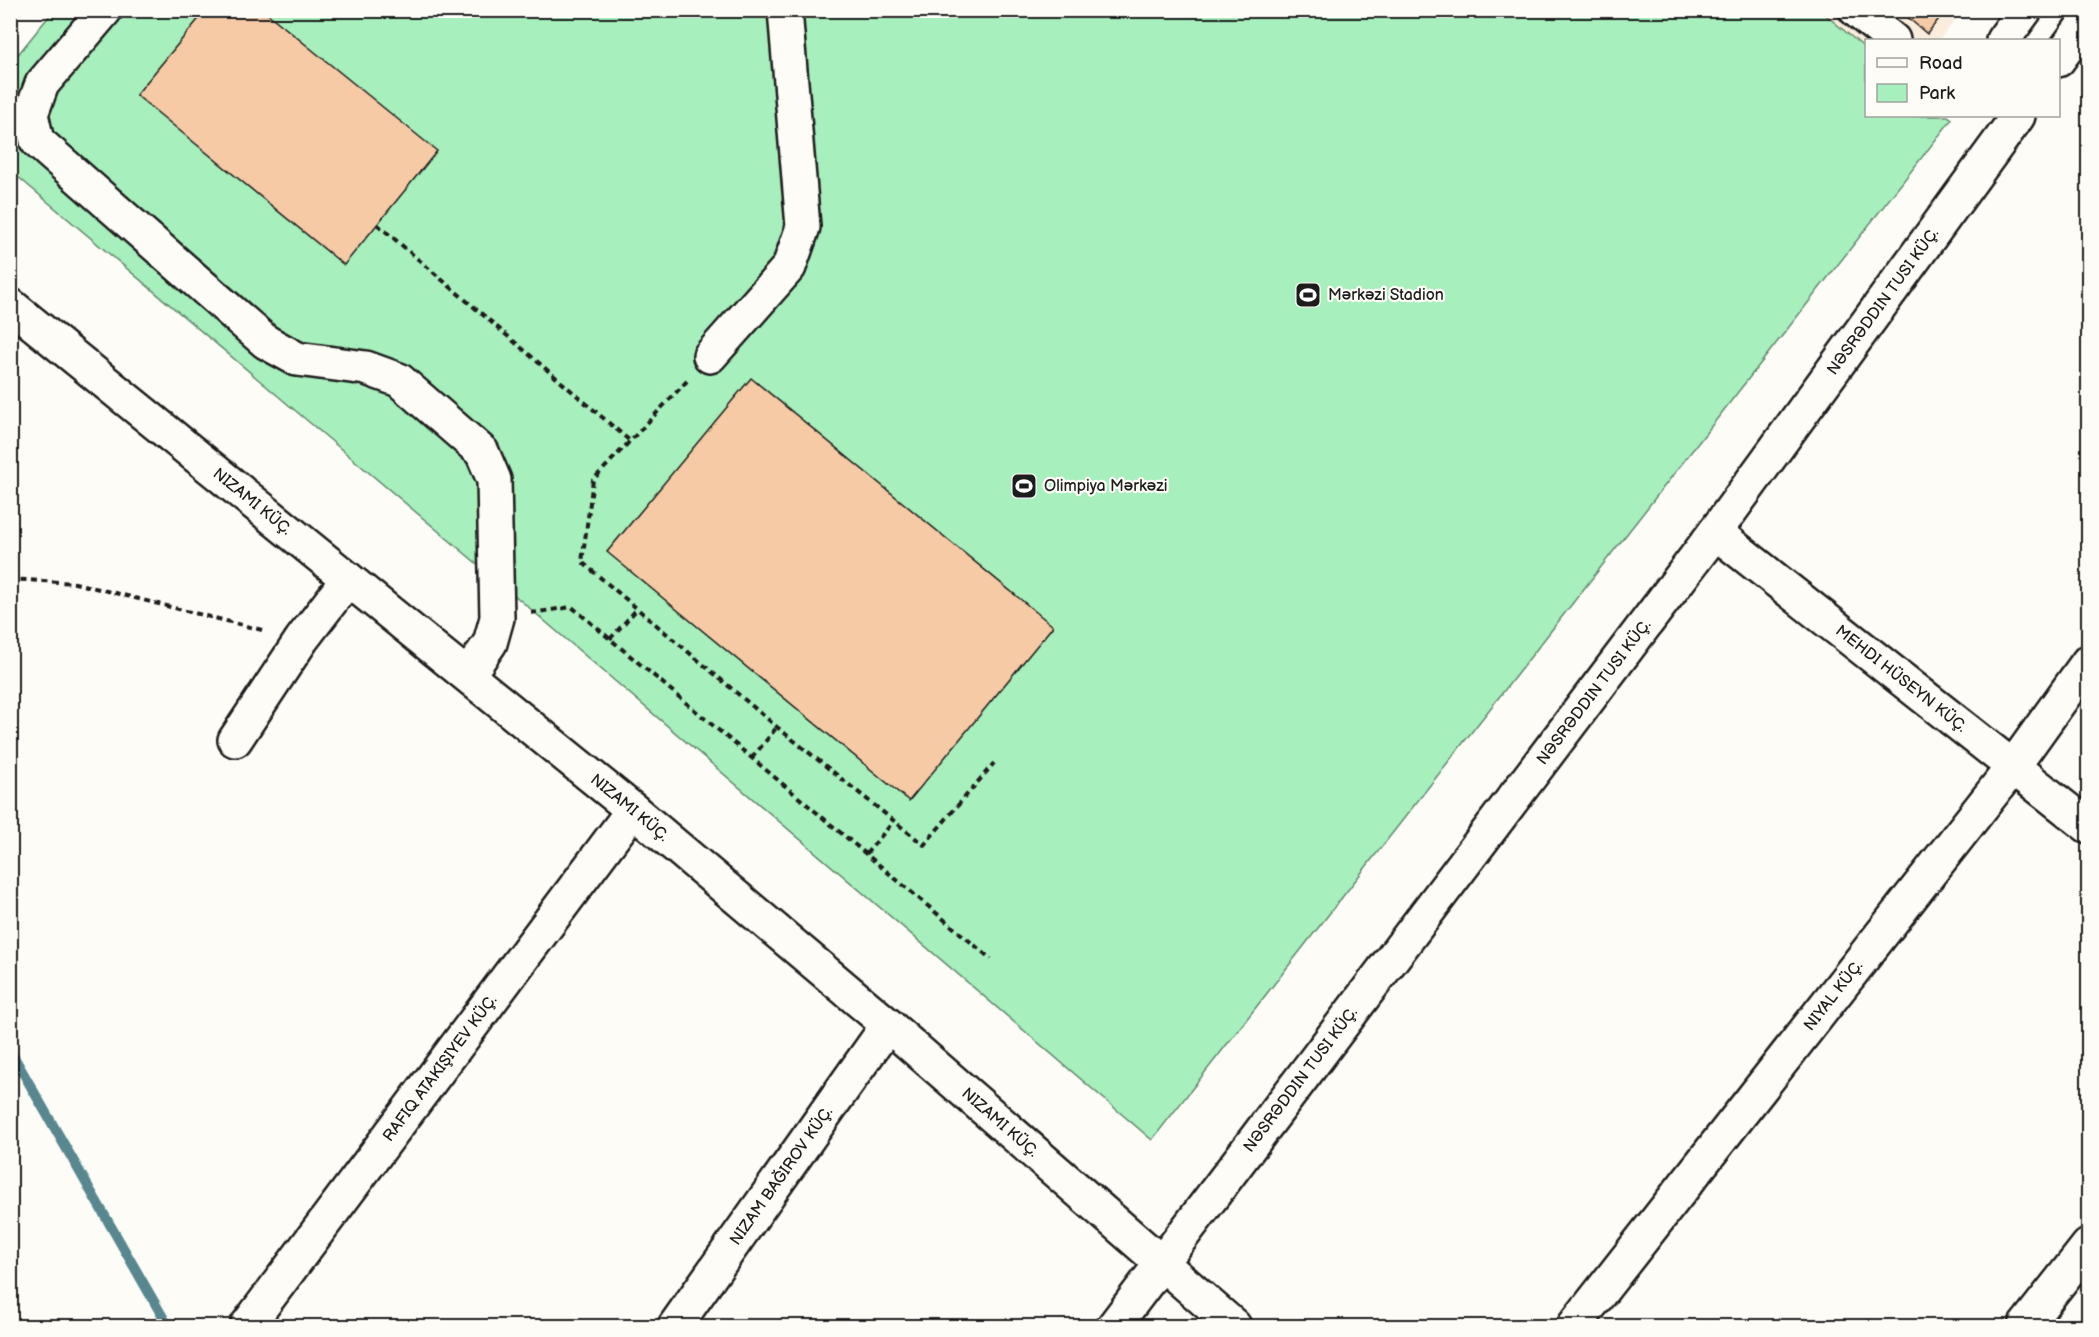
<svg xmlns="http://www.w3.org/2000/svg" width="2099" height="1337" viewBox="0 0 2099 1337" font-family="'Balsamiq Sans',sans-serif">
<style>
.built{fill:#fbedde}
.green{fill:#a7efbc;stroke:#62866c;stroke-width:1.5}
.lines{fill:none;stroke-linecap:round;stroke-linejoin:round}
.stream{stroke:#588790;stroke-width:10}
.building{fill:#f6caa5;stroke:#1c1c1c;stroke-width:1.5}
.minor-casing{stroke:#1c1c1c;stroke-width:38}
.highway-casing{stroke:#1c1c1c;stroke-width:38}
.path{stroke:#1c1c1c;stroke-width:4;stroke-dasharray:6 4.5;stroke-linecap:butt}
.minor{stroke:#fdfcf7;stroke-width:33}
.highway{stroke:#fdfcf7;stroke-width:33}
.labels{text-anchor:middle;dominant-baseline:central;stroke-width:4.5;stroke-linejoin:round;paint-order:stroke}
.poi-label{font-size:16px;fill:#1c1c1c;stroke:#fdfcf7;text-anchor:start}
.street-label{font-size:16px;fill:#1c1c1c;stroke:#fdfcf7}
</style>
<rect width="100%" height="100%" fill="#fdfcf7"/>
<filter id="ink" filterUnits="userSpaceOnUse"><feTurbulence type="fractalNoise" baseFrequency=".0167" numOctaves="2"/><feDisplacementMap in="SourceGraphic" scale="12" xChannelSelector="R" yChannelSelector="G"/><feConvolveMatrix kernelMatrix="1 2 1 2 8 2 1 2 1" color-interpolation-filters="sRGB"/></filter>
<g filter="url(#ink)">
<polygon class="built" points="1821,11 1963,11 1939,40 1866,40 1866,49"/>
<polygon class="green" points="54,10 1821,11 1866,49 1866,116 1948,116 1952,119 1152,1140 513,594 11,171 11,63"/>
<g class="lines">
<polyline class="stream" points="10,1050 168,1326"/>
</g>
<g class="building">
<polygon points="206,10 263,10 437,151 344,265 136,95"/>
<polygon points="1899,10 1946,10 1927,34"/>
<polygon points="751,378 1053,626 909,801 607,552"/>
</g>
<g class="lines">
<g class="minor-casing">
<g id="minor">
<polyline points="105,10 42,84 31,114 37,141 266,342 297,359 366,368 399,380 482,452 494,480 497,618 490,643 468,675"/>
<polyline points="1856,10 1893,40"/>
<polyline points="2003,40 2025,10"/>
<polyline points="2058,60 2088,19"/>
<polyline points="710,356 789,267 803,227 785,10"/>
<path id="s1" d="M1715,532L2088,826"/>
<polyline points="235,740 302,639 348,579"/>
<path id="s2" d="M247,1326L633,810"/>
<path id="s3" d="M675,1326L888,1025"/>
<path id="s4" d="M1114,1326L1715,532L2018,116"/>
<path id="s5" d="M1574,1326L2012,768L2088,662"/>
<polyline points="2025,1326 2088,1246"/>
</g>
</g>
<g class="highway-casing">
<g id="highway">
<path id="s6" d="M10,305L633,810L888,1025L1234,1326"/>
</g>
</g>
<g class="path">
<polyline points="377,224 630,441"/>
<polyline points="687,381 593,480 582,562 777,727 924,845 994,763"/>
<polyline points="10,579 75,583 266,631"/>
<polyline points="531,613 572,607 991,959"/>
<polyline points="610,639 636,610"/>
<polyline points="752,758 777,727"/>
<polyline points="866,854 893,822"/>
</g>
<use href="#minor" class="minor"/>
<use href="#highway" class="highway"/>
</g>
</g>
<defs>
<g id="stadium-square" transform="scale(1.35)"><rect x="-9" y="-9" width="18" height="18" rx="4" fill="#1c1c1c" stroke="#fdfcf7"/><path d="M0-5a6.5 5 0 1 0 0 10a6.5 5 0 1 0 0-10ZM-3.5-1.8h7v3.6h-7Z" fill="#fff"/></g>
</defs>
<g fill-rule="evenodd">
<use href="#stadium-square" x="1308" y="295"/>
<use href="#stadium-square" x="1024" y="486"/>
</g>
<g class="labels">
<g class="poi-label">
<text x="1328" y="295">Mərkəzi Stadion</text>
<text x="1044" y="486">Olimpiya Mərkəzi</text>
</g>
<g class="street-label">
<text stroke="none"><textPath href="#s4" startOffset="1281">NƏSRƏDDIN TUSI KÜÇ.</textPath></text>
<text stroke="none"><textPath href="#s6" startOffset="312">NIZAMI KÜÇ.</textPath></text>
<text stroke="none"><textPath href="#s1" startOffset="237">MEHDI HÜSEYN KÜÇ.</textPath></text>
<text stroke="none"><textPath href="#s4" startOffset="795">NƏSRƏDDIN TUSI KÜÇ.</textPath></text>
<text stroke="none"><textPath href="#s6" startOffset="798">NIZAMI KÜÇ.</textPath></text>
<text stroke="none"><textPath href="#s5" startOffset="420">NIYAL KÜÇ.</textPath></text>
<text stroke="none"><textPath href="#s2" startOffset="322">RAFIQ ATAKIŞIYEV KÜÇ.</textPath></text>
<text stroke="none"><textPath href="#s4" startOffset="309">NƏSRƏDDIN TUSI KÜÇ.</textPath></text>
<text stroke="none"><textPath href="#s6" startOffset="1284">NIZAMI KÜÇ.</textPath></text>
<text stroke="none"><textPath href="#s3" startOffset="184">NIZAM BAĞIROV KÜÇ.</textPath></text>
</g>
</g>
<rect width="2099" height="1337" fill="none" stroke="#fdfcf7" stroke-width="36"/>
<rect x="18" y="18" width="2063" height="1301" fill="none" stroke="#1c1c1c" stroke-width="2" filter="url(#ink)"/>
<rect x="1865" y="39" width="195" height="78" fill="#fdfcf7" stroke="#a3a29f" stroke-width="1.5"/>
<rect x="1877" y="58" width="30" height="9" fill="#fdfcf7" stroke="#a3a29f" stroke-width="1.5"/>
<text x="1919" y="69" font-size="18" fill="#1c1c1c">Road</text>
<rect x="1877" y="84" width="30" height="18" fill="#a7efbc" stroke="#a3a29f" stroke-width="1.5"/>
<text x="1919" y="99" font-size="18" fill="#1c1c1c">Park</text>
</svg>
